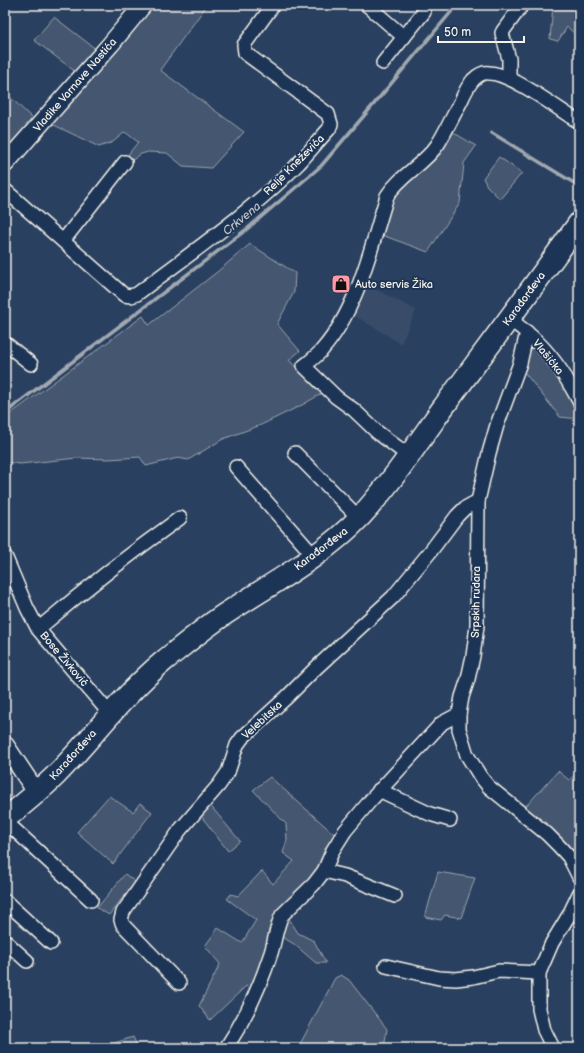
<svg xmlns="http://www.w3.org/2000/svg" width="584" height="1053" viewBox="0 0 584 1053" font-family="'Balsamiq Sans',sans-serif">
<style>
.built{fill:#374c69}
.green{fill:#445771;stroke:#9ca4ac}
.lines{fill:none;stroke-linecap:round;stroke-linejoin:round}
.stream{stroke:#a1a8b0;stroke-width:3.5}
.minor-casing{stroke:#f4f1e8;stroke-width:16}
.tertiary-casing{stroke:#f4f1e8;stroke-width:20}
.primary-casing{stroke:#f4f1e8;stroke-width:24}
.minor{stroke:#1d3557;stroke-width:13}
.tertiary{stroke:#1d3557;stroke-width:17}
.primary{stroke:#1d3557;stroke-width:21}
.labels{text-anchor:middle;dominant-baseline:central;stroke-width:4;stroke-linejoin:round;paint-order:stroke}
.street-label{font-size:11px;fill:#f4f1e8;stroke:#1d3557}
.poi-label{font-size:11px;fill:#f4f1e8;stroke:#1d3557;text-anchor:start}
.water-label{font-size:12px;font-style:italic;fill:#bdc1c2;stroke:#1d3557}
</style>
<rect width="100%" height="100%" fill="#2a4060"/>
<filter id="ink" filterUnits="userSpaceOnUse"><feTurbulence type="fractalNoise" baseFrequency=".025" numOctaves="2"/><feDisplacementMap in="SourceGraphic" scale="8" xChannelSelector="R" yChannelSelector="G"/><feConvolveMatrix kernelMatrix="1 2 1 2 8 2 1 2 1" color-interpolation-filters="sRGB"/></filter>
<g filter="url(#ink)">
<polygon class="built" points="365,284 416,310 401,344 352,314"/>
<g class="green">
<polygon points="153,5 207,5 160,70 244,132 211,168 183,166 167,153 148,152 141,154 131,161 127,156 138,142 125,132 113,142 99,147 50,123 130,36"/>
<polygon points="553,5 579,5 579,37 567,27 558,41 550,39"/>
<polygon points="54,17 97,50 77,73 34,40"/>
<polygon points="5,92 34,120 8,148 5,145"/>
<polygon points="451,131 476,146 464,163 460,203 428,252 379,234 390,200"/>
<polygon points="499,157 522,173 500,199 487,186 483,178"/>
<polygon points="250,244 295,273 294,292 277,324 300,351 289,360 321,394 302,405 261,425 223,439 188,460 178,458 146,466 140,457 109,459 77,458 20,464 5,462 5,418 143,316 149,325 217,272"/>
<path d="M531,348L534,349C550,366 564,380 573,401C576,407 579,412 579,419L560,417L524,372L527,351Z"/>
<polygon points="558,771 569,780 579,771 579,853 575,855 525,807"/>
<path d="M270,777L334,834C327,850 320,869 308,883C296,896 282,903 274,919L252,992L246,986L210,1020L199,1006L220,964L205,946L218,928L242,943L256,920L227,899L231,894L238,896L262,871L273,884L294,861L283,853L287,840L286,824L253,790Z"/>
<polygon points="109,796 133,812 140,803 152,812 113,864 77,832"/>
<polygon points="209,804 240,841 228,851 198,812"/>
<polygon points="438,872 475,878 461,918 445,915 441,920 425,917"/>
<polygon points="125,874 135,882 109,915 97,908"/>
<polygon points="288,917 298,933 314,941 326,963 316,963 294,944 282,937 282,929"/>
<polygon points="341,975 349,980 387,1029 384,1048 298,1048 335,978"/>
<polygon points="133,1037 138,1048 99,1048"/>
</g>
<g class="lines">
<g class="stream">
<polyline points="492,133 579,186"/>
<polyline points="5,413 247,229 321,166 374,104 457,5"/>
</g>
<g class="minor-casing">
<g id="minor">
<polyline points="367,5 404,37"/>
<polyline points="383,63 424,12"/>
<polyline points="509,77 509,59 502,33 503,31 522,5"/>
<path d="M5,190L124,295L131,296L137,294C192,252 251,212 299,163C309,152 319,140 329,129L331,124L328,114L245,53L244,45L273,5"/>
<polyline points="63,241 125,162"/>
<path d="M510,319C517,325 524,330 531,336C551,353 567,378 579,401"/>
<polyline points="527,332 520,363 497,425 489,453 478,501 477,626 473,656 468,679 462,697 459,714 459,729 467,755 480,776 489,787 547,834 559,846 569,857 579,877"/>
<polyline points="5,343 31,364"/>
<polyline points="295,453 359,518"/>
<path d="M409,456L377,432L354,410L336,397L304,366C310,361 317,356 322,350C358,309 371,247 387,196C400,175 424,165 438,144C446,131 453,116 461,101C464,94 468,86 473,80C477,76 483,72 489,73C511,73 558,109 579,122"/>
<polyline points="236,467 314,556"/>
<polyline points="5,556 27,608 38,629 105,708 111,713"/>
<path d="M38,629C84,590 131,553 180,518"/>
<polyline points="379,790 430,814 450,820"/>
<polyline points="5,821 91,900"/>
<polyline points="324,871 345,876 395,896"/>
<polyline points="5,901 51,943"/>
<polyline points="5,941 27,961"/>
<polyline points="386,966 439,978 456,979 473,977 499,971 539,973"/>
<polyline points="179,983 123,925 121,920 123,912 180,830 219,785 228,772 237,745 242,738 287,697 317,667 393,597 430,552 457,516 465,508 478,501"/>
<path d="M226,1048C245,1019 260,987 271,953C275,941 276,927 282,915L314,884L324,871L333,850L345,831L370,801L442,723L459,714"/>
<polyline points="553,1048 544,1030 539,1009 539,973 552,943 569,915 579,894"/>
</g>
</g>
<g class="tertiary-casing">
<g id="tertiary">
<polyline points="5,164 110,45 143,5"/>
<polyline points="5,745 37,793"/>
</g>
</g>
<g class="primary-casing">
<path id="primary" d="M5,819C22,805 40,791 56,775C93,737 124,694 165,660C185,644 204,628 225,614C272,583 322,557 361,516C391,483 416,446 442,409C488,347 534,286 579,223"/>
</g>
<use href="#minor" class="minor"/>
<use href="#tertiary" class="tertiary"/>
<use href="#primary" class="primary"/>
</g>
</g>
<defs>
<g id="shop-square" transform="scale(1)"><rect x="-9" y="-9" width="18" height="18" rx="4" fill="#ff9aa2" stroke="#1d3557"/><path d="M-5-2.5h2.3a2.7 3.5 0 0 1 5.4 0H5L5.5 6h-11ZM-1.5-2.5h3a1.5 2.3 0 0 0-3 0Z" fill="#111"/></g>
</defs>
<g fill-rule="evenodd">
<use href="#shop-square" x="341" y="284"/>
</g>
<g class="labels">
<g class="street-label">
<text transform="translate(75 85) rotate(-49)">Vladike Varnave Nastića</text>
<text transform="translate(294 165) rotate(-45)">Relje Kneževića</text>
<text transform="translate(524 299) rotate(-54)">Karađorđeva</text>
<text transform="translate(548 357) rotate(51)">Vlašićka</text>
<text transform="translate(321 549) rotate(-37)">Karađorđeva</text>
<text transform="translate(476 602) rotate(-89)">Srpskih rudara</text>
<text transform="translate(64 659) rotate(50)">Bose Živković</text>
<text transform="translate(262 720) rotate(-43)">Velebitska</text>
<text transform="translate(73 755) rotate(-48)">Karađorđeva</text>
</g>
<g class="poi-label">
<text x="355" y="284">Auto servis Žika</text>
</g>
<g class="water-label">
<text transform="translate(242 219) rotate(-39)">Crkvena</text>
</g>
</g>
<rect width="584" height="1053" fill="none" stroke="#1d3557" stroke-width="20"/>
<rect x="10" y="10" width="564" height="1033" fill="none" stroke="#f4f1e8" stroke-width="1.5" filter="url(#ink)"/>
<path d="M438 36v6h86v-6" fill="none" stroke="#f4f1e8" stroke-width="2"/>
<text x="444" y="36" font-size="12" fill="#f4f1e8" stroke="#1d3557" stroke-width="3" paint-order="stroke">50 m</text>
</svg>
